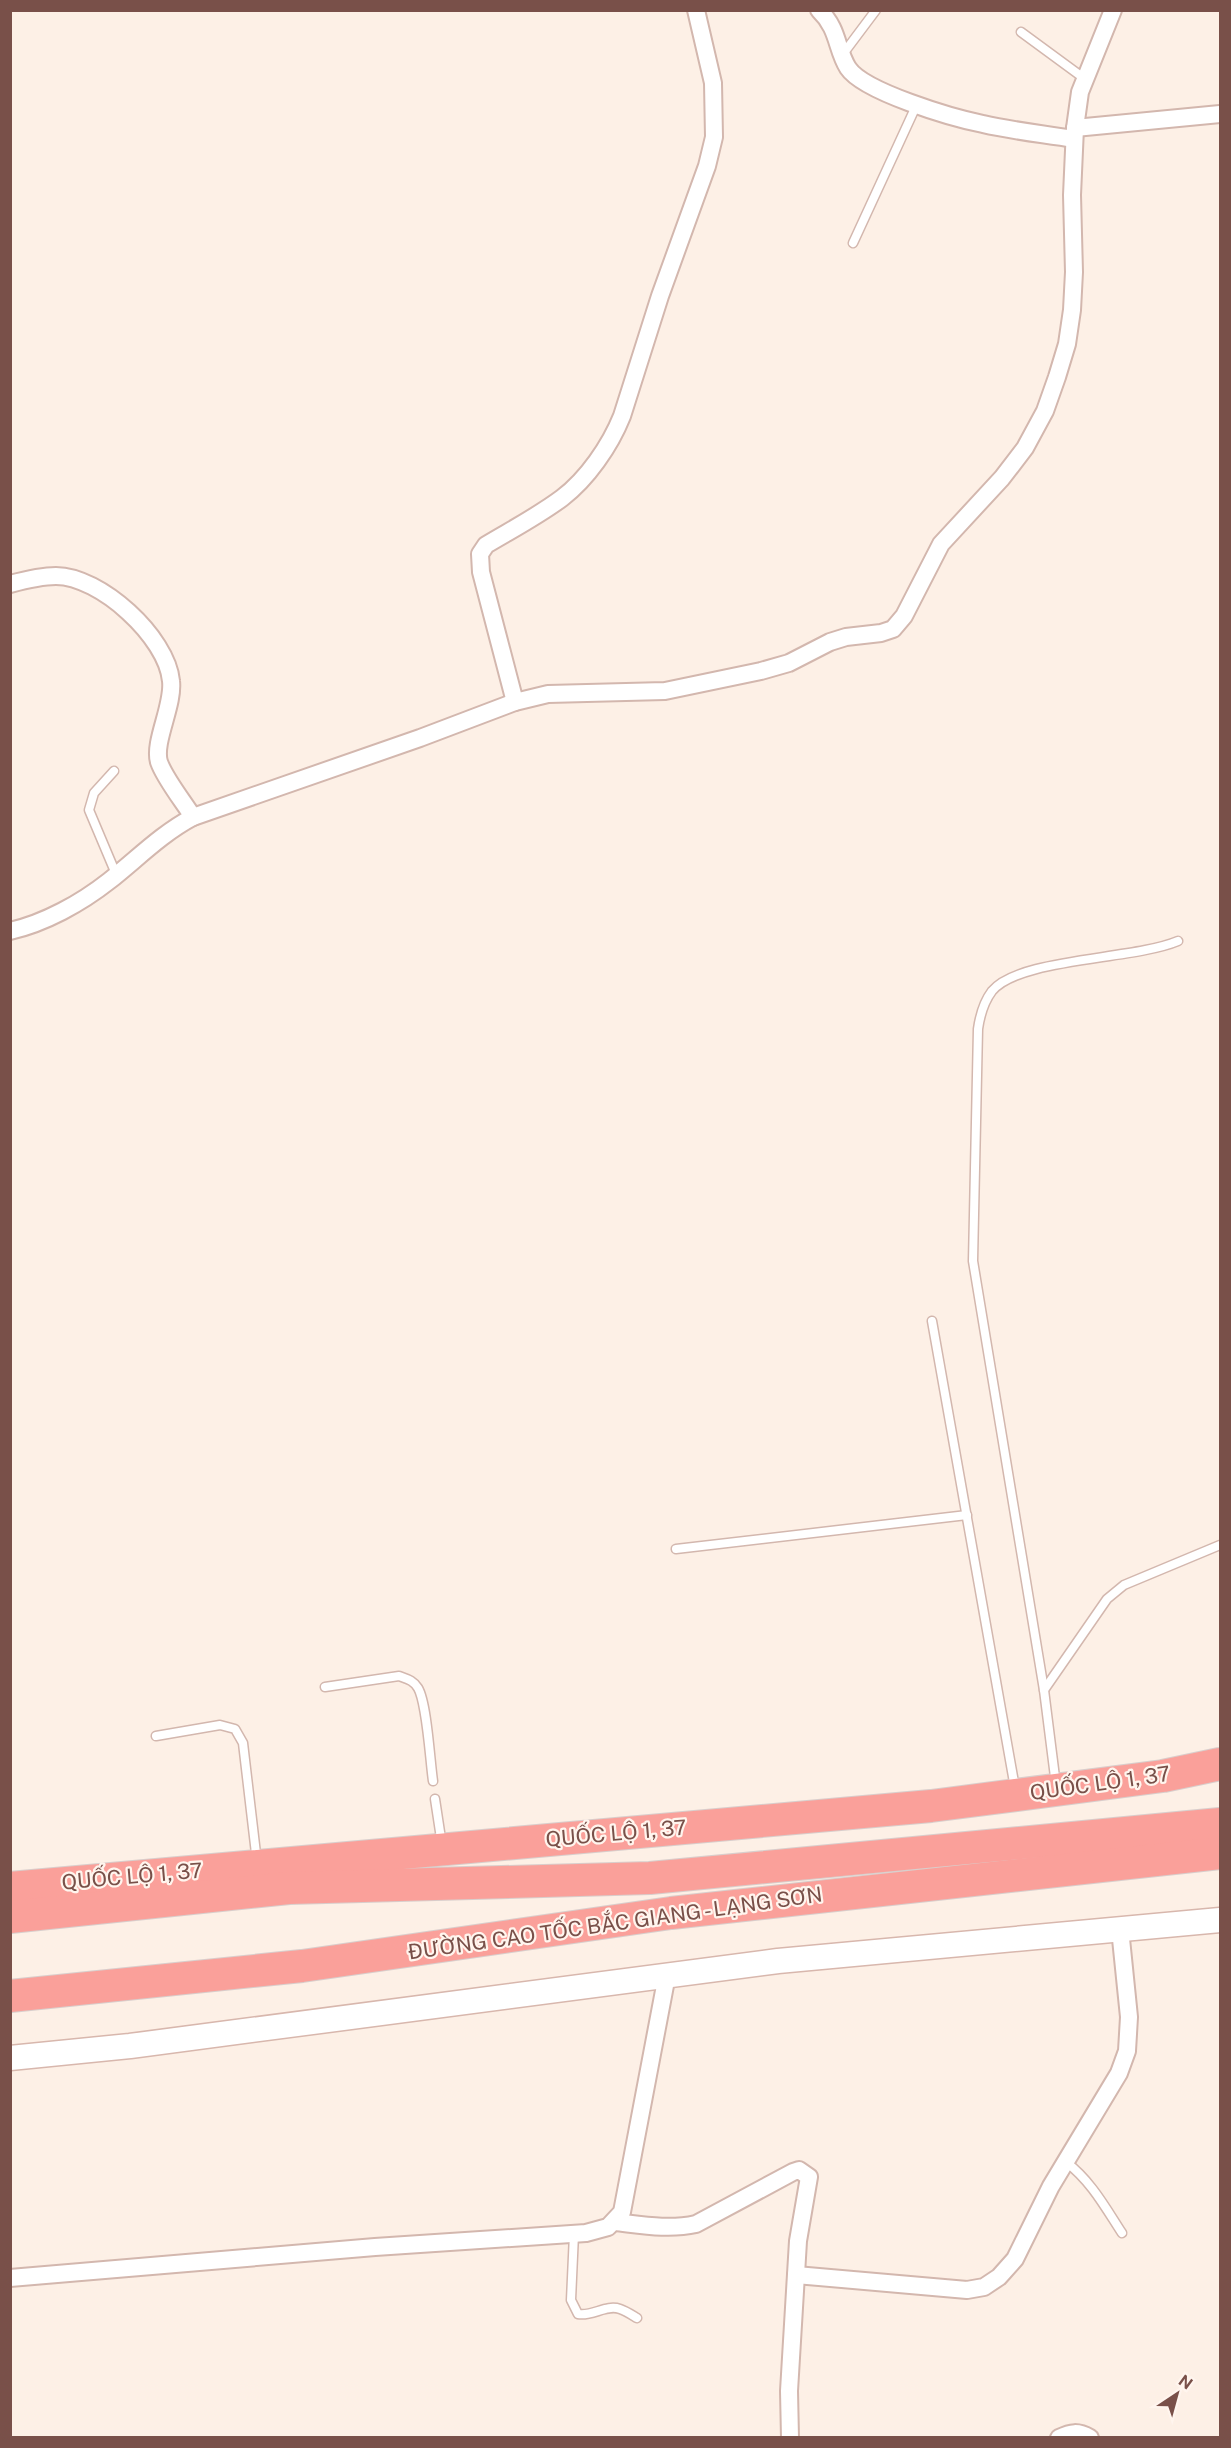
<svg xmlns="http://www.w3.org/2000/svg" width="1231" height="2448" viewBox="0 0 1231 2448" font-family="'Public Sans',sans-serif">
<style>
.lines{fill:none;stroke-linecap:round;stroke-linejoin:round}
.lane-casing{stroke:#d3b7ae;stroke-width:11}
.street-casing{stroke:#d3b7ae;stroke-width:20}
.secondary-casing{stroke:#d8b7ad;stroke-width:27}
.highway-casing{stroke:#d9cecc;stroke-width:34}
.lane{stroke:#fff;stroke-width:8}
.street{stroke:#fff;stroke-width:16}
.secondary{stroke:#fff;stroke-width:24}
.highway{stroke:#faa09a;stroke-width:32}
.labels{text-anchor:middle;dominant-baseline:central;stroke-width:4.5;stroke-linejoin:round;paint-order:stroke}
.street-label{font-size:21px;fill:#795049;stroke:#fff5ee}
</style>
<rect width="100%" height="100%" fill="#fdf0e6"/>
<g class="lines">
<g class="lane-casing">
<g id="lane">
<polyline points="1021,32 1085,79"/>
<polyline points="843,54 876,10"/>
<polyline points="853,243 917,104"/>
<polyline points="114,771 94,793 89,810 116,874"/>
<polyline points="932,1321 1015,1788"/>
<polyline points="676,1549 967,1515"/>
<path d="M325,1687L399,1676C407,1679 413,1680 418,1688C427,1703 430,1761 433,1781"/>
<polyline points="1044,1690 1107,1599 1124,1585 1220,1545"/>
<polyline points="156,1736 220,1725 235,1729 243,1743 257,1862"/>
<path d="M1056,1785L1044,1690L973,1261L978,1029C980,1015 983,1003 992,991C1019,958 1133,960 1178,941"/>
<polyline points="435,1799 442,1845"/>
<path d="M1066,2162C1091,2181 1105,2207 1122,2233"/>
<path d="M574,2234L571,2300L578,2314C592,2317 606,2304 620,2309C626,2311 632,2315 637,2318"/>
</g>
</g>
<g class="street-casing">
<g id="street">
<path d="M819,10C839,29 836,49 848,68C864,92 953,118 983,124C1013,131 1044,134 1074,139"/>
<polyline points="1075,128 1220,114"/>
<path d="M10,584C25,580 41,576 56,576C100,576 167,637 171,681C174,705 153,742 159,762C165,779 183,801 193,817"/>
<path d="M515,702L481,572L480,554L486,545C511,530 538,516 562,498C587,479 610,446 622,416L660,296L707,166L714,137L713,83L696,10"/>
<path d="M10,931C45,923 81,903 109,881C137,859 161,834 193,817L420,738L515,702L548,694L665,691L761,671L789,663L830,642L846,637L881,633L893,629L904,616L941,544L1002,478L1025,448L1045,411L1057,377L1067,344L1072,310L1074,272L1072,195L1075,128L1080,92L1113,10"/>
<path d="M615,2222C642,2225 669,2230 696,2224L793,2172L799,2170L809,2177L798,2241L789,2391L790,2438"/>
<polyline points="796,2275 967,2290 984,2287 999,2277 1015,2259 1051,2186 1119,2073 1127,2051 1129,2017 1120,1929"/>
<polyline points="10,2278 375,2247 586,2233 608,2227 622,2212 667,1975"/>
<path d="M1059,2438C1071,2432 1078,2431 1090,2438"/>
</g>
</g>
<g class="secondary-casing">
<polyline id="secondary" points="10,2058 130,2046 778,1961 1220,1920"/>
</g>
<g class="highway-casing">
<g id="highway">
<polyline points="10,1888 931,1806 1163,1776 1220,1764"/>
<polyline points="10,1917 289,1888 650,1878 1220,1824"/>
<polyline points="10,1996 302,1966 671,1913 1220,1853"/>
</g>
</g>
<use href="#lane" class="lane"/>
<use href="#street" class="street"/>
<use href="#secondary" class="secondary"/>
<use href="#highway" class="highway"/>
</g>
<g class="labels">
<g class="street-label">
<text transform="translate(1100 1783) rotate(-8)">QUỐC LỘ 1, 37</text>
<text transform="translate(616 1833) rotate(-5)">QUỐC LỘ 1, 37</text>
<text transform="translate(132 1876) rotate(-5)">QUỐC LỘ 1, 37</text>
<text transform="translate(615 1923) rotate(-8)">ĐƯỜNG CAO TỐC BẮC GIANG - LẠNG SƠN</text>
</g>
</g>
<rect width="1231" height="2448" fill="none" stroke="#795049" stroke-width="24"/>
<g transform="translate(1177 2394) rotate(36)" stroke="#fff5ee" stroke-width="4.5" paint-order="stroke">
<path d="M0-4.5L10 22L0 15L-10 22Z" fill="#795049"/>
<text y="-9" font-size="16" font-weight="bold" text-anchor="middle" fill="#795049">N</text>
</g>
</svg>
